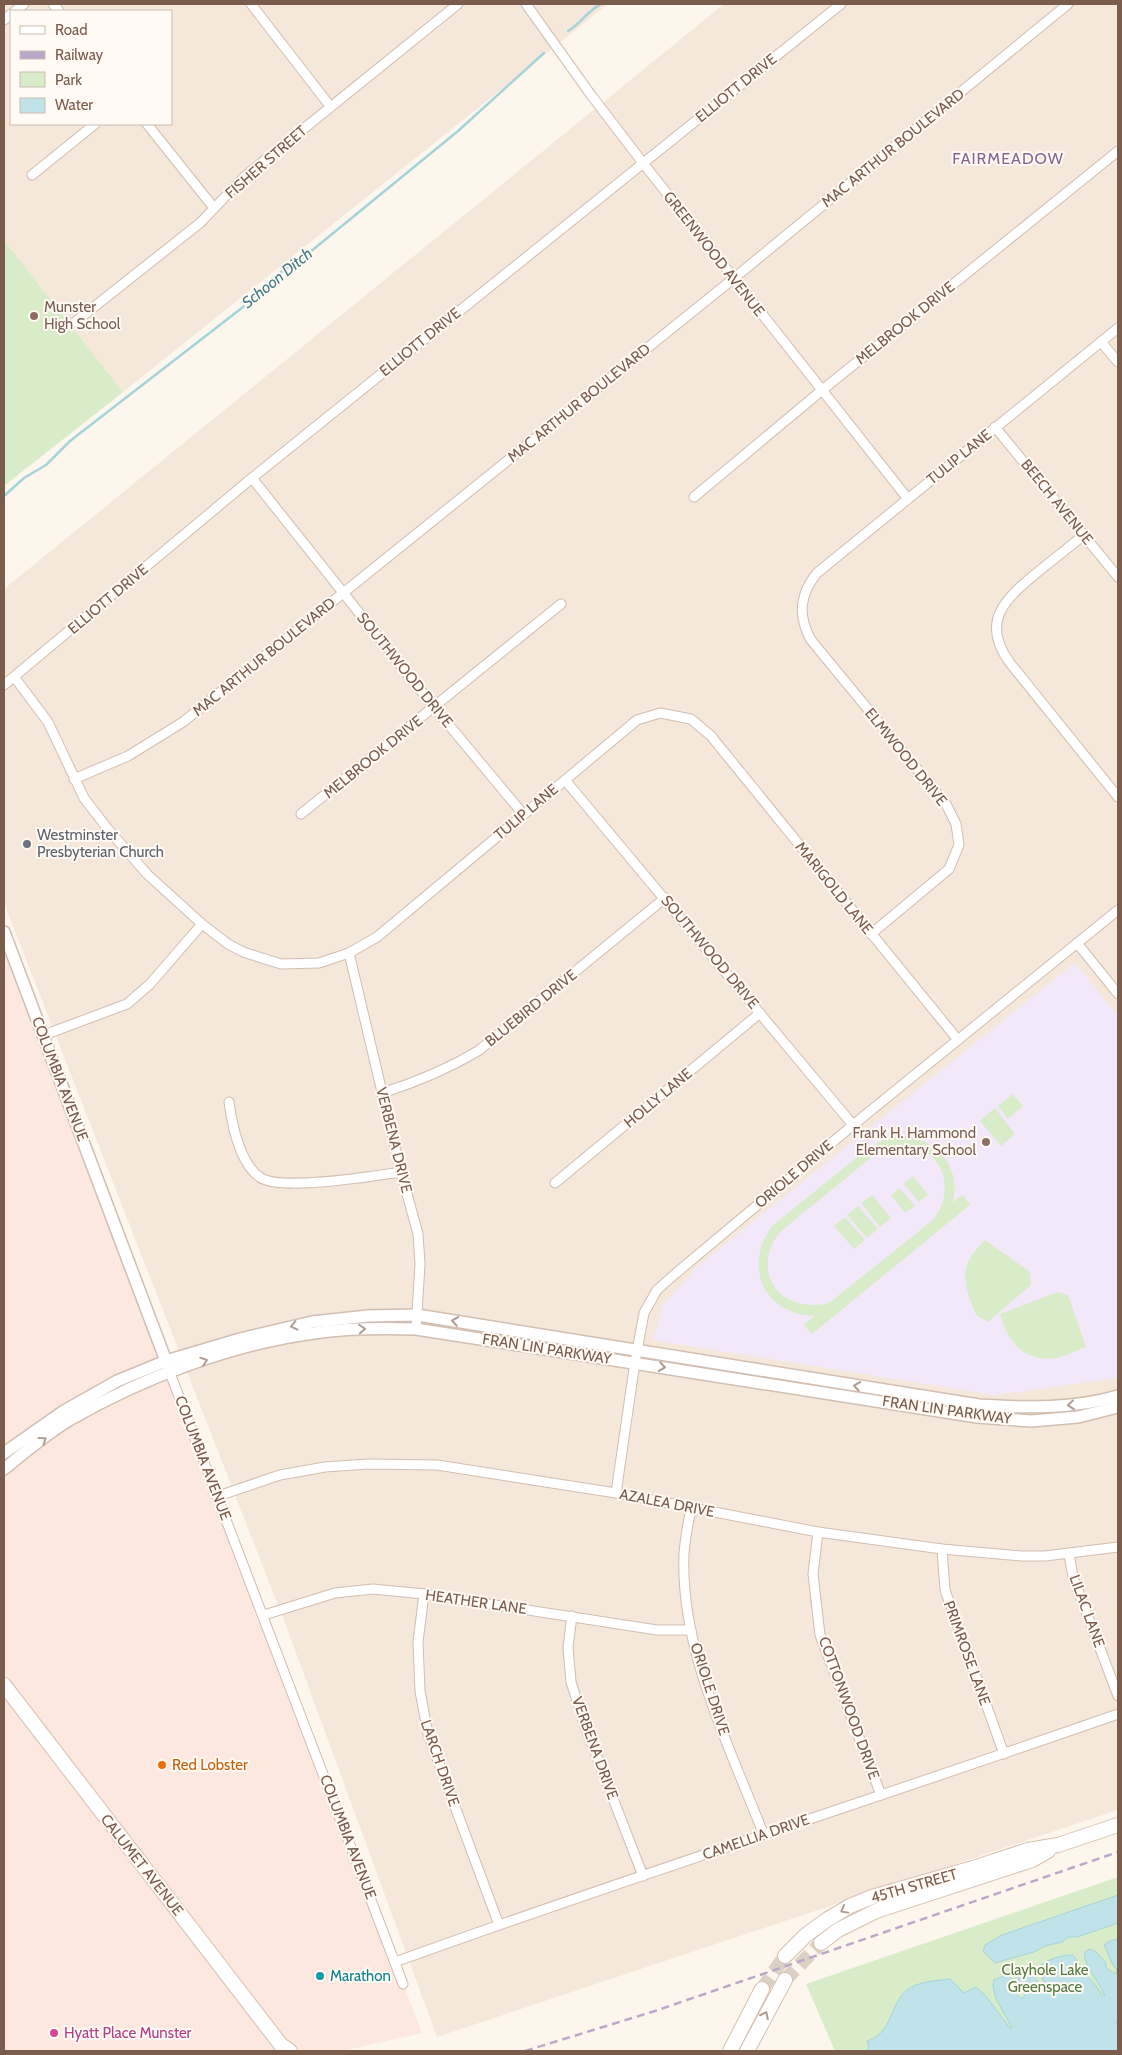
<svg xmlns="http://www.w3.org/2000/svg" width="1122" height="2055" viewBox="0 0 1122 2055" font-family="Cabin,sans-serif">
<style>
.residential{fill:#f5e8da;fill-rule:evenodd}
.commercial{fill:#fde8e0}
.education{fill:#f3e8fa}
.green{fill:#d8ecc9;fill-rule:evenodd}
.water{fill:#bfe3e8;stroke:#a5d3da}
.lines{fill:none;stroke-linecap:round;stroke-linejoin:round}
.stream{stroke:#a5d3da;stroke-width:2.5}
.secondary-tunnel{stroke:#dcd0c4;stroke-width:14;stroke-dasharray:14 7;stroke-linecap:butt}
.minor-casing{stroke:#d1beb0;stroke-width:11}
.tertiary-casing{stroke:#d1beb0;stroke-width:14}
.secondary-casing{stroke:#d6c0b0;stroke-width:16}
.minor{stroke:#fff;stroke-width:9}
.tertiary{stroke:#fff;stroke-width:11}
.secondary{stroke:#fff;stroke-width:14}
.rail{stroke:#b9a8c9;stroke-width:2.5;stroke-dasharray:8 5;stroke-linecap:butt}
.oneway{stroke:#af9d94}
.education-dot{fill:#8d6e63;stroke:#fffaf3;stroke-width:2}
.worship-dot{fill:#6b7280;stroke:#fffaf3;stroke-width:2}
.food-dot{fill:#e8710a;stroke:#fffaf3;stroke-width:2}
.culture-dot{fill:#0f9aa8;stroke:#fffaf3;stroke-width:2}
.hotel-dot{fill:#d1479c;stroke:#fffaf3;stroke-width:2}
.labels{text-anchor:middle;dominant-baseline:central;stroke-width:4;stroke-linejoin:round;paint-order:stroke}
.street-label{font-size:15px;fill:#7a5c4d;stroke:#fffaf3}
.education-label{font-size:15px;fill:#785e54;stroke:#fffaf3;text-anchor:start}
.worship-label{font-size:15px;fill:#5b616d;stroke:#fffaf3;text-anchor:start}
.food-label{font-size:15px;fill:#c56008;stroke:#fffaf3;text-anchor:start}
.park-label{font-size:15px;fill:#537a41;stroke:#fffaf3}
.culture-label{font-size:15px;fill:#0d838f;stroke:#fffaf3;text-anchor:start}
.hotel-label{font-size:15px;fill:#b23c85;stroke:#fffaf3;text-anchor:start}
.neighbourhood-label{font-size:16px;letter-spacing:1px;fill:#846695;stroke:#fffaf3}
.water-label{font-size:16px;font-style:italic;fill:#437c86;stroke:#fffaf3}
</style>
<rect width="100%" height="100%" fill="#fdf6ec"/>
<g class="residential">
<path d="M4,4H608L123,392L4,240ZM11,11H171V124H11Z"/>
<polygon points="724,4 1118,4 1118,1810 437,2037 285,1623 4,903 4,589"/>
</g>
<polygon class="commercial" points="4,936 422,2033 342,2051 4,2051"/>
<polygon class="education" points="1075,963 1118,1016 1118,1378 994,1395 653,1340 663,1305 697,1267"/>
<g class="green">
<polygon points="4,240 123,392 4,486"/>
<polygon points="1013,1094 1023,1106 1008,1119 998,1106"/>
<polygon points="995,1108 1015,1134 1001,1146 980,1121"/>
<path d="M907,1136C941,1143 960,1167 953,1202L963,1195L970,1205L812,1334L804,1325L814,1316C763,1314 743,1266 772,1226L867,1149C880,1140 891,1137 907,1136ZM897,1146C902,1146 908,1145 913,1147C948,1155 953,1196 933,1220L829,1303C780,1315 748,1270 781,1231L872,1157L884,1150Z"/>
<polygon points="913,1176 928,1195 919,1202 904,1184"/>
<polygon points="900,1188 915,1206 905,1213 891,1195"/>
<polygon points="872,1195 891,1218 880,1227 861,1203"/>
<polygon points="858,1206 878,1229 867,1238 847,1215"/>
<polygon points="845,1217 865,1240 854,1249 834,1226"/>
<path d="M985,1240L1030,1272L1031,1285L988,1322L976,1315C963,1281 957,1268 985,1240Z"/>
<path d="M1058,1292L1068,1295L1086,1347C1077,1350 1067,1356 1057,1358C1025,1363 1008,1343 1000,1314Z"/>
<polygon points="1118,1877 1118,2051 835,2051 806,1984"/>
</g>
<g class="water">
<polygon points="1118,1895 1118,1923 1077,1937 1069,1937 1062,1942 1045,1946 1034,1952 995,1963 983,1951 985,1945 1002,1935"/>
<path d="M1118,1939V2022L1116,2020L1118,2026V2051H866L869,2048L867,2041C893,2033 889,2005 907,1990C919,1981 936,1981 950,1979L964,1993L976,1987L985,1995L1010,2028H1012C1007,2017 989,1993 994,1980L1006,1975C1013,1978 1018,1984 1019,1992L1017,1995L1022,1999L1026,1993L1025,1990H1022L1017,1975V1971L1025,1968L1030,1970L1041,1986L1045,1983L1038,1971L1039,1966C1049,1959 1061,1955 1073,1955C1077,1960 1080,1967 1084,1972C1090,1981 1097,1984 1101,1994L1105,1996C1101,1984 1082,1964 1085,1952L1090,1949L1096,1952L1106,1963V1968L1116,1974L1117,1970C1110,1963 1109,1954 1104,1945L1110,1941Z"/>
</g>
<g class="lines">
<g class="stream">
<path d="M568,31C581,24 588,10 601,4"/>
<polyline points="4,496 24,478 46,465 70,441 247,304 275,276 304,257 458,131 544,53"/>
</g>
<g class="secondary-tunnel">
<polyline points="785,1980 821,1943"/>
<polyline points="762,1989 785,1956"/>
</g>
<g class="minor-casing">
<g id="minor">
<polyline points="53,4 59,11"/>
<polyline points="251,4 330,106"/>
<polyline points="526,4 591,95 643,163 908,499"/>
<polyline points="15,11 24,4"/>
<polyline points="4,20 11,14"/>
<polyline points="147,124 214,208"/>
<polyline points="32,175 95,124"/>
<polyline points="75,322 200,223 244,177 458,4"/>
<polyline points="1101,342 1118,362"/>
<polyline points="995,427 1118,577"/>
<polyline points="252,478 434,707 523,814"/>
<polyline points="694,497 821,391 1118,151"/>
<path d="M1084,535C1069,547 1054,559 1039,571C1006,598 979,621 1010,663L1118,797"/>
<polyline points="15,678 48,722 84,798 107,828 147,874 202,924 228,944 243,952 281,964 319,963 349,953 377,937 637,720 660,713 691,719 711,736 958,1040"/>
<polyline points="4,685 252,478 841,4"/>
<polyline points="74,779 128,756 183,722 733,279 1068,4"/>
<polyline points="565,780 853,1125"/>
<polyline points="301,814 561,604"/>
<path d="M871,934L949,869L959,845L956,824L946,804L811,640C797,615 800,594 817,573L1118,328"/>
<polyline points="1077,943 1118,994"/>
<polyline points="349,953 401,1172 418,1234 420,1264 416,1329"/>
<polyline points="44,1035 127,1004 150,984 202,924"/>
<path d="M382,1093C417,1082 446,1070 478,1051L665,898"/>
<path d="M229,1102C232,1124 240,1165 261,1178C283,1191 373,1176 401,1172"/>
<polyline points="555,1183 760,1013"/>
<polyline points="170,1373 403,1984"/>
<polyline points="616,1493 635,1362 644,1313 657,1290 675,1274 853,1125 1118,910"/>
<polyline points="218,1496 280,1475 325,1467 368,1464 437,1465 616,1493 818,1532 942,1549 1022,1556 1045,1556 1118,1547"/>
<path d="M691,1509C688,1523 685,1539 684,1554C680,1650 729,1745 763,1833"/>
<polyline points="818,1532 813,1574 820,1635 881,1795"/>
<polyline points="942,1549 945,1590 1004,1754"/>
<polyline points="1069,1554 1073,1577 1118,1696"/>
<polyline points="424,1594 418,1642 420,1691 428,1734 499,1925"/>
<polyline points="264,1615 335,1593 373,1589 424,1594 657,1630 691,1630"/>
<polyline points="572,1616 568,1647 571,1682 585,1726 643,1876"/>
<path d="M395,1962C635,1875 878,1798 1118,1714"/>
</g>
</g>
<g class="tertiary-casing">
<g id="tertiary">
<polyline points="4,932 169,1369"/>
<path d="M4,1453L64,1411L117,1381L166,1361L240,1339L312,1322L368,1316L417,1315L979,1405C1026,1408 1073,1409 1118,1396"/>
<path d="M4,1469C25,1452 47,1433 71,1419C142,1378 232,1344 314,1333C348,1328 382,1328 416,1329L977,1417L1031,1421L1078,1417L1118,1407"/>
</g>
</g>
<g class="secondary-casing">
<g id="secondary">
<polyline points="4,1685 281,2045 290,2051"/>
<polyline points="821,1943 838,1930 876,1911 1032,1860 1048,1851"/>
<polyline points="785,1956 806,1935 828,1919 850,1906 872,1897 973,1868 1028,1850 1058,1845 1118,1825"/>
<polyline points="730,2051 762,1989"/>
<polyline points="747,2051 785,1980"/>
</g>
</g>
<use href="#minor" class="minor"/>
<use href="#tertiary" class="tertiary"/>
<use href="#secondary" class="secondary"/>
<polyline class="rail" points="525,2051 655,2011 1118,1852"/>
</g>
<defs><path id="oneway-chevron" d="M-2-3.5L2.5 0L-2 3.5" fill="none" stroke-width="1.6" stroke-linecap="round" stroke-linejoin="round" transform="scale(1.25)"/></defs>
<g class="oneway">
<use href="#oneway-chevron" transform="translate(455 1321) rotate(-171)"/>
<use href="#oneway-chevron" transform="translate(294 1326) rotate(167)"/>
<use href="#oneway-chevron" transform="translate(362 1329) rotate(-4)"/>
<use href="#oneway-chevron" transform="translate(204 1361) rotate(-19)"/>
<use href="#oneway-chevron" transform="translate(662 1367) rotate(9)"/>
<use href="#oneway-chevron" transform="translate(857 1386) rotate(-171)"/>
<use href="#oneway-chevron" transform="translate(1071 1405) rotate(174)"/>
<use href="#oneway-chevron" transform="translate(43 1440) rotate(-36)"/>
<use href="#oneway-chevron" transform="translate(844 1910) rotate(151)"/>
<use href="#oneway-chevron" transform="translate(765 2015) rotate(-63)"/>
</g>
<g class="education-dot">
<circle cx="34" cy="316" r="5"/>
<circle cx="986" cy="1142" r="5"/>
</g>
<circle class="worship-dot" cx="27" cy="844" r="5"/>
<circle class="food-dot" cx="162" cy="1765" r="5"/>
<circle class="culture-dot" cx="320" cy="1976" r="5"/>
<circle class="hotel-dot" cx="54" cy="2033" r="5"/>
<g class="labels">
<g class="street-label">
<text transform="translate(736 88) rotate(-39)">ELLIOTT DRIVE</text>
<text transform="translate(893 148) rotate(-39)">MAC ARTHUR BOULEVARD</text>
<text transform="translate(266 162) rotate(-41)">FISHER STREET</text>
<text transform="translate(714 254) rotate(52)">GREENWOOD AVENUE</text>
<text transform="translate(905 323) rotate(-39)">MELBROOK DRIVE</text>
<text transform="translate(420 342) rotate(-39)">ELLIOTT DRIVE</text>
<text transform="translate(579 403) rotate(-39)">MAC ARTHUR BOULEVARD</text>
<text transform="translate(959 457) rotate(-39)">TULIP LANE</text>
<text transform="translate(1057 502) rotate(51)">BEECH AVENUE</text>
<text transform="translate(108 599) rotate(-40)">ELLIOTT DRIVE</text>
<text transform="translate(264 657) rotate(-39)">MAC ARTHUR BOULEVARD</text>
<text transform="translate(405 670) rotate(51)">SOUTHWOOD DRIVE</text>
<text transform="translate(373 757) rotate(-39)">MELBROOK DRIVE</text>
<text transform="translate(906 757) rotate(51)">ELMWOOD DRIVE</text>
<text transform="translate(526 812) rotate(-40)">TULIP LANE</text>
<text transform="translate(834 888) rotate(51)">MARIGOLD LANE</text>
<text transform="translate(710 952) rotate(50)">SOUTHWOOD DRIVE</text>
<text transform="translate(531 1008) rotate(-39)">BLUEBIRD DRIVE</text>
<text transform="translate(60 1079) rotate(69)">COLUMBIA AVENUE</text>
<text transform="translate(658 1098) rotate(-40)">HOLLY LANE</text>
<text transform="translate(394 1140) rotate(76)">VERBENA DRIVE</text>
<text transform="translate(794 1174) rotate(-40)">ORIOLE DRIVE</text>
<text transform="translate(547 1349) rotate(9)">FRAN LIN PARKWAY</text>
<text transform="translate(947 1410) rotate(8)">FRAN LIN PARKWAY</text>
<text transform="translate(203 1458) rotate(69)">COLUMBIA AVENUE</text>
<text transform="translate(667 1503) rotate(11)">AZALEA DRIVE</text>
<text transform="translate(476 1602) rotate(8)">HEATHER LANE</text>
<text transform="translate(1087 1611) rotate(70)">LILAC LANE</text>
<text transform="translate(967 1653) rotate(70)">PRIMROSE LANE</text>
<text transform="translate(710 1689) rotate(72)">ORIOLE DRIVE</text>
<text transform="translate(849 1708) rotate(70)">COTTONWOOD DRIVE</text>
<text transform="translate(595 1748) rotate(70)">VERBENA DRIVE</text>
<text transform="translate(440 1763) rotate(71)">LARCH DRIVE</text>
<text transform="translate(348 1837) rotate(69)">COLUMBIA AVENUE</text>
<text transform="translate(756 1837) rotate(-19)">CAMELLIA DRIVE</text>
<text transform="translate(142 1865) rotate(52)">CALUMET AVENUE</text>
<text transform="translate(914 1886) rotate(-16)">45TH STREET</text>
</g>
<g class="education-label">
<text x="44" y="307">Munster<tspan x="44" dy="17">High School</tspan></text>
<text x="976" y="1133" text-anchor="end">Frank H. Hammond<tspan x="976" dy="17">Elementary School</tspan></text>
</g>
<g class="worship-label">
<text x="37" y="835">Westminster<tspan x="37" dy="17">Presbyterian Church</tspan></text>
</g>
<g class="food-label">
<text x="172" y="1765">Red Lobster</text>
</g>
<g class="park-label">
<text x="1045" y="1970">Clayhole Lake<tspan x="1045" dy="17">Greenspace</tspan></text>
</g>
<g class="culture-label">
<text x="330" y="1976">Marathon</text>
</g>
<g class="hotel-label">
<text x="64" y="2033">Hyatt Place Munster</text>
</g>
<g class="neighbourhood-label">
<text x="1008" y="158">FAIRMEADOW</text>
</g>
<g class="water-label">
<text transform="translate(277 278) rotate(-39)">Schoon Ditch</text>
</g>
</g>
<rect width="1122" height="2055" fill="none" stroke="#7a5c4d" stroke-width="10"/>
<rect x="10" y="10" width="162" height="115" fill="#fffaf3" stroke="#cabbb1"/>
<rect x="20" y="26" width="25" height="8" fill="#ffffff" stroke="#cabbb1"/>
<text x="55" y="35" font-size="15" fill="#7a5c4d">Road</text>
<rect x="20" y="51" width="25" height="8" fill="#b9a8c9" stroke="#cabbb1"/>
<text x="55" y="60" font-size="15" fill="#7a5c4d">Railway</text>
<rect x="20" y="72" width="25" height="15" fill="#d8ecc9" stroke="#cabbb1"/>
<text x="55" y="85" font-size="15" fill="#7a5c4d">Park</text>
<rect x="20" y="98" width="25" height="15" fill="#bfe3e8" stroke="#cabbb1"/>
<text x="55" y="110" font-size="15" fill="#7a5c4d">Water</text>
</svg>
